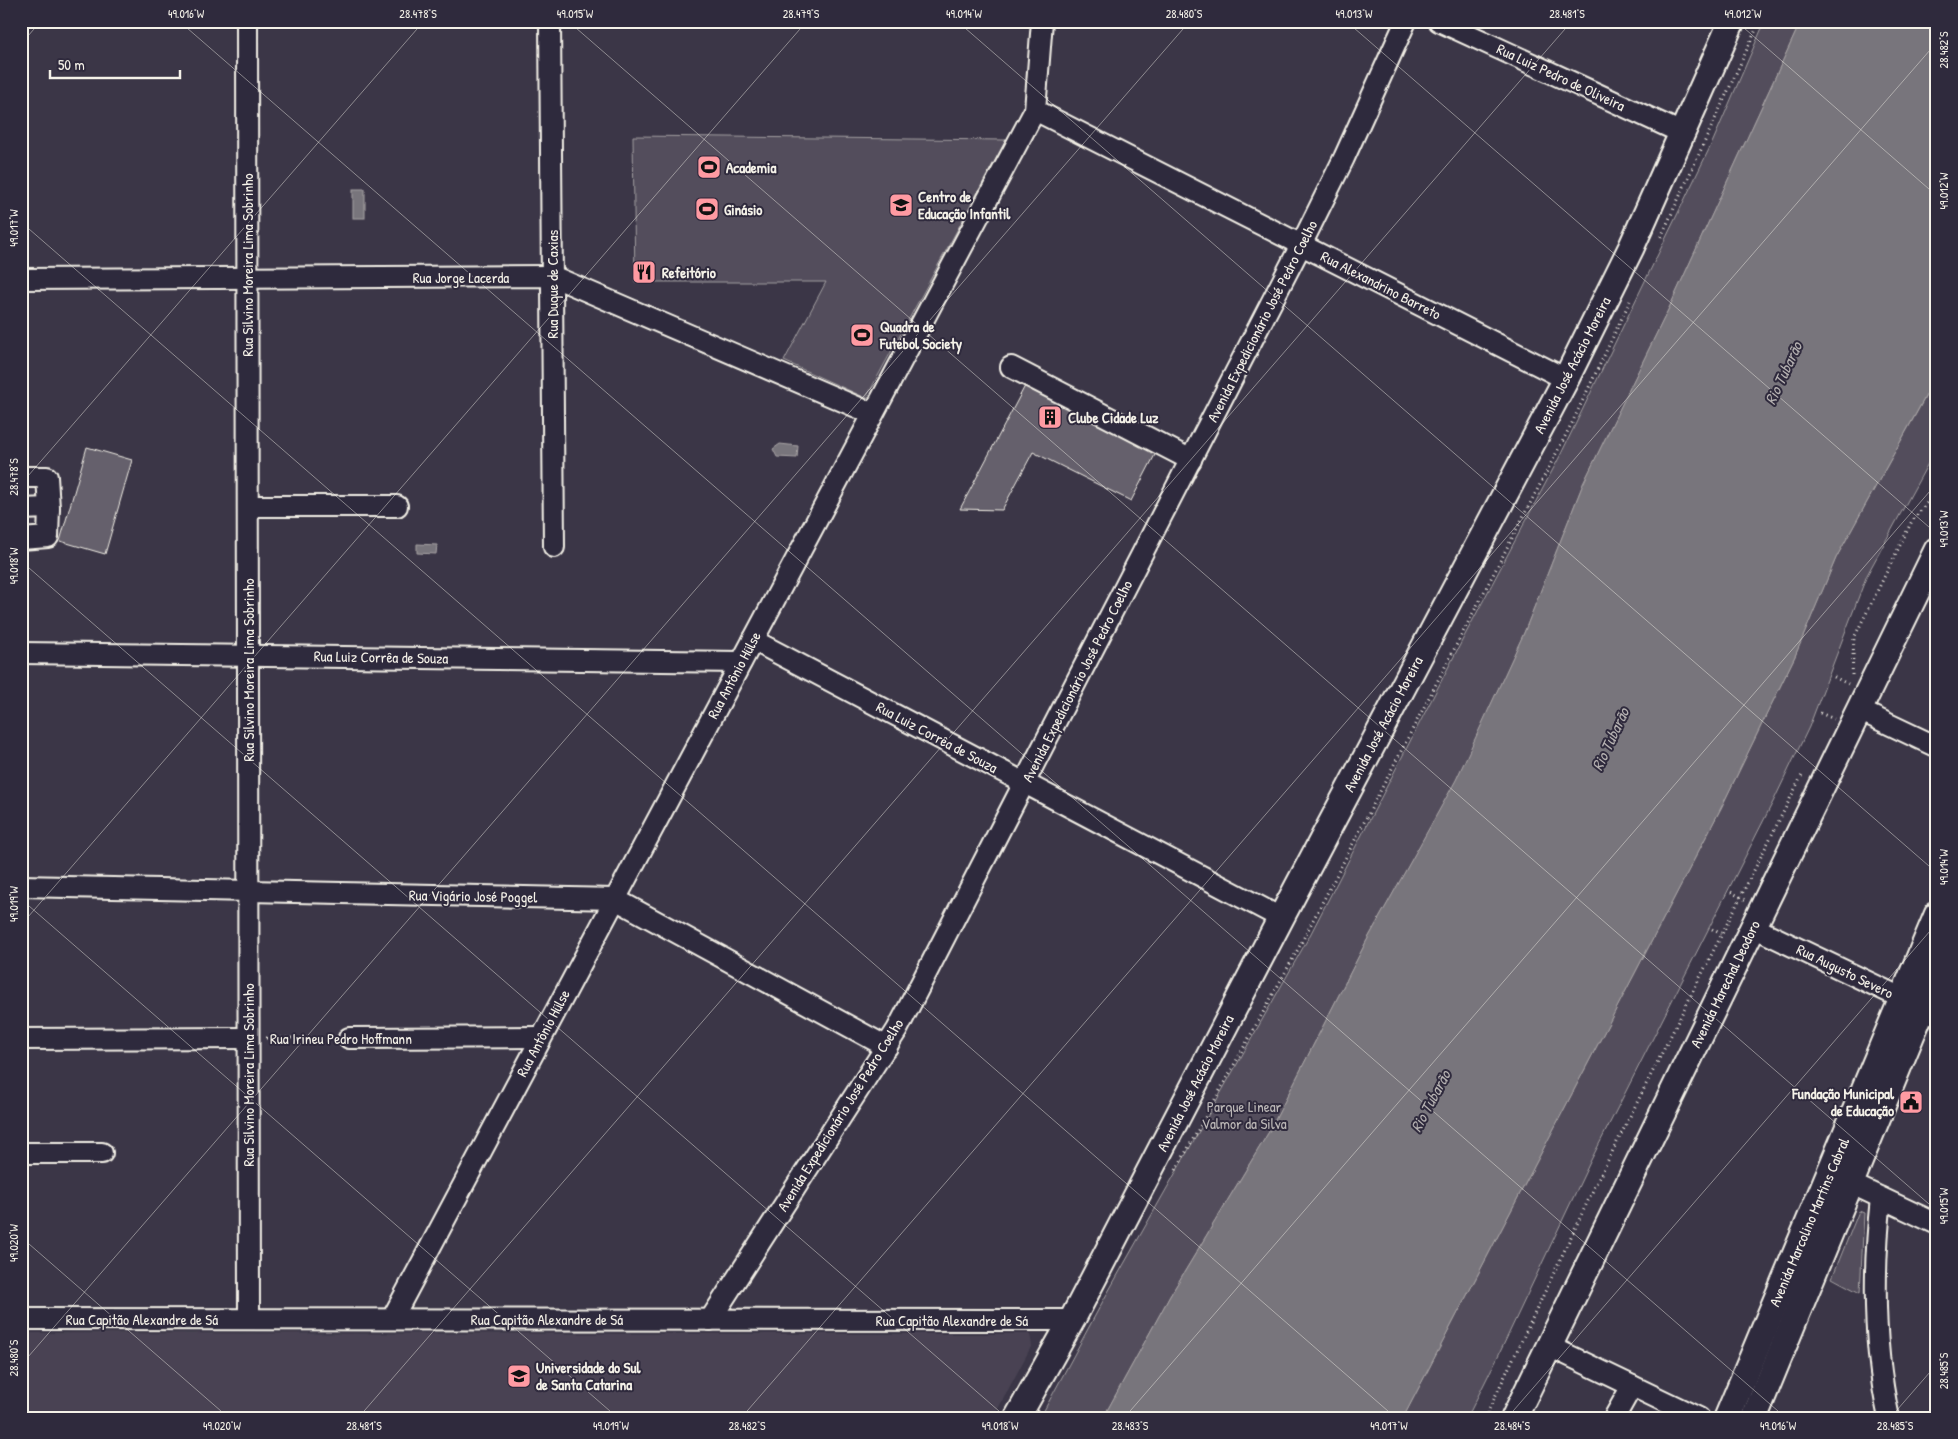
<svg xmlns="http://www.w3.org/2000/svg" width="1958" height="1439" viewBox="0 0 1958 1439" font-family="'Patrick Hand',sans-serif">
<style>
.built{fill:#484352}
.green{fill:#534e5c;stroke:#a4a0a2}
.water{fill:#78747b;stroke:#aaa6a7}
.building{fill:#65616c;stroke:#f4f1e8}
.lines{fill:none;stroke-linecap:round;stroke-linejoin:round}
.minor-casing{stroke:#f4f1e8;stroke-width:24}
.major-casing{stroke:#f4f1e8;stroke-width:29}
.path{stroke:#f4f1e8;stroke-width:3;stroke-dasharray:1 4;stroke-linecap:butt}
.minor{stroke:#2f2a3d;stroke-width:20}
.major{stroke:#2f2a3d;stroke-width:25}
.ticks{fill:none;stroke:#f4f1e8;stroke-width:1;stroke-opacity:0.45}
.labels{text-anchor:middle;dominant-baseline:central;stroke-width:4;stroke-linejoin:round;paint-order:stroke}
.street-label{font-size:15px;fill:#f4f1e8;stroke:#2f2a3d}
.poi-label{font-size:15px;font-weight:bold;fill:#f4f1e8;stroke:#2f2a3d;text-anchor:start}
.park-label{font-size:15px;fill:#bcb8b7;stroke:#2f2a3d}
.water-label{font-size:16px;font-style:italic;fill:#b6b2b2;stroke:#2f2a3d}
.neatline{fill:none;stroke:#f4f1e8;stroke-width:2}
.ticks-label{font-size:12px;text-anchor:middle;fill:#f4f1e8}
</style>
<rect width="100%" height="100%" fill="#3b3647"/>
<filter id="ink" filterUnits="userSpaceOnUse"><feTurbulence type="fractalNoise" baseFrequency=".02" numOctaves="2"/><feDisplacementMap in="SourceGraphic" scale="10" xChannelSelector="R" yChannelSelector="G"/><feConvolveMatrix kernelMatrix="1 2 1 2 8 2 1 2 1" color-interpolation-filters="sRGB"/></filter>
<g filter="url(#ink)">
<polygon class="built" points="21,1333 1030,1334 1032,1345 993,1418 21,1418"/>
<g class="green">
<polygon points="1765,21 1801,21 1670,306 1583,484 1524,633 1456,781 1366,942 1270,1130 1170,1296 1103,1418 1040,1418 1103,1301 1309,937 1465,635 1560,456 1713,141"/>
<polygon points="633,136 1006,140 866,398 784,361 826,282 635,282"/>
<polygon points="1937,376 1937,447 1867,575 1809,727 1774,800 1591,1160 1501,1350 1467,1418 1403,1418 1721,808 1795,656 1836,558"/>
<polygon points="1859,1211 1864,1213 1860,1293 1832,1278"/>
</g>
<g class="water">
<polygon points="1801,21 1937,21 1937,376 1935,379 1836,558 1795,656 1721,808 1403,1418 1103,1418 1170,1296 1270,1130 1366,942 1456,780 1524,633 1583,484 1670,306"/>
<rect x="353" y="189" width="12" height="29"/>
<polygon points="780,444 798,446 797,458 777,457 773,449"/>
<polygon points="417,544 437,545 436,554 417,553"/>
</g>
<g class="building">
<polygon points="1025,386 1158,449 1131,501 1033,452 1002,510 960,509"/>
<polygon points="87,447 132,460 105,554 60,541"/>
</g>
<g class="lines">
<g class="minor-casing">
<g id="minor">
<polyline points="247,21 249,1319"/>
<polyline points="550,21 554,547"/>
<polyline points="1439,21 1682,133"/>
<polyline points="1035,110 1566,379"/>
<polyline points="21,279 552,276 873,414"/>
<polyline points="1011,367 1191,460"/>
<polyline points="21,477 47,477 49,508 48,537 21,539"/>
<polyline points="248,506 397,506"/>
<polyline points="21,509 49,508"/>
<polyline points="753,640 1281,918"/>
<polyline points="21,653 741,662"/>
<polyline points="1859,710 1937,747"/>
<polyline points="21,886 615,899 887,1047"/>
<polyline points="1753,927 1937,1015"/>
<polyline points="349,1038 541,1037"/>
<polyline points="21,1039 248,1038"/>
<polyline points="21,1153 102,1153"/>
<polyline points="1837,1177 1937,1224"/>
<path d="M1881,1198C1873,1271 1873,1346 1889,1418"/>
<polyline points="21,1319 1072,1320"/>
<polyline points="392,1319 1035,110 1042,21"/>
<polyline points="710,1320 897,1030 1301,245 1344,158 1406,21"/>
<polyline points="1549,1346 1699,1418"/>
<polyline points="1614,1418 1632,1386"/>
</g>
</g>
<g class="major-casing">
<g id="major">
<polyline points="1017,1418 1072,1320 1281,918 1566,379 1631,248 1732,21"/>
<polyline points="1514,1418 1937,550"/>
<polyline points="1727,1418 1937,915"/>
<polyline points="1754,1418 1937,973"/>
</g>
</g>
<g class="path">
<polyline points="1661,237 1760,21"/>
<polyline points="1852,675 1854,638 1912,521 1937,491"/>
<polyline points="1834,677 1848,684"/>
<polyline points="1820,713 1834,719"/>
<polyline points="1731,892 1746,900"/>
<polyline points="1712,929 1721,934"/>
<polyline points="266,1038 333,1038"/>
<polyline points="1176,1170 1297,951 1572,423 1630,301"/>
<polyline points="1485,1418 1596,1184 1802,775"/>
</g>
<use href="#minor" class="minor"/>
<use href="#major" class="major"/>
</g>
</g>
<path class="ticks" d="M179,21L1786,1418M568,21L1937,1211M957,21L1937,873M1346,21L1937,534M1736,21L1937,196M21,44L41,21M21,222L1396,1418M21,484L424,21M21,561L1007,1418M21,899L618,1418M21,925L807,21M21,1237L229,1418M21,1365L1190,21M358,1418L1572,21M741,1418L1937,42M1124,1418L1937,483M1507,1418L1937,923M1890,1418L1937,1364"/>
<defs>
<g id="stadium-square" transform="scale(1.25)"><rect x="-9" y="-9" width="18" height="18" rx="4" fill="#ff9aa2" stroke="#2f2a3d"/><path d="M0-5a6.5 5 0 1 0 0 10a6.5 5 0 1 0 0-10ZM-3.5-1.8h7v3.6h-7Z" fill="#111"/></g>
<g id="school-square" transform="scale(1.25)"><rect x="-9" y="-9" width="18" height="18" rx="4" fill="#ff9aa2" stroke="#2f2a3d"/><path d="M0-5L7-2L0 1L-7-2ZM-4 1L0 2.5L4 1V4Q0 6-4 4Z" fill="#111"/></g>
<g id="restaurant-square" transform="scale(1.25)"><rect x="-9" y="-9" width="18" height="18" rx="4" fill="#ff9aa2" stroke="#2f2a3d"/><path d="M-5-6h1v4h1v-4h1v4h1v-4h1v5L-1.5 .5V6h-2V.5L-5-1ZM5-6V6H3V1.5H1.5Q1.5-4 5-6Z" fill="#111"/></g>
<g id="building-square" transform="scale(1.25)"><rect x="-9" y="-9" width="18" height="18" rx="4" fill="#ff9aa2" stroke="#2f2a3d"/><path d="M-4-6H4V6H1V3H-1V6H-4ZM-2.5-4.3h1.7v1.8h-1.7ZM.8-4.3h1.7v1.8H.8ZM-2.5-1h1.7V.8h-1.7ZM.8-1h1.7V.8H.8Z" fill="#111"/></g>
<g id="civic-square" transform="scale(1.25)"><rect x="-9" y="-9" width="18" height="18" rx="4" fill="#ff9aa2" stroke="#2f2a3d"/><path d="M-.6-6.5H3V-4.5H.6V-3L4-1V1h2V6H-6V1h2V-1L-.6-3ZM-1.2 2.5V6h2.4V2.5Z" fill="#111"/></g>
<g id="university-square" transform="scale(1.25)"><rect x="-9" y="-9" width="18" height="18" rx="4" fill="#ff9aa2" stroke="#2f2a3d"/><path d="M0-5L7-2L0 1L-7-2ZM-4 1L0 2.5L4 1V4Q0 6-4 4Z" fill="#111"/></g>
</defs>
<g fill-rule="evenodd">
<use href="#stadium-square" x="709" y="167"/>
<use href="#school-square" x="901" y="205"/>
<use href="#stadium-square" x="707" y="209"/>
<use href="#restaurant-square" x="644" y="272"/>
<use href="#stadium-square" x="862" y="335"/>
<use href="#building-square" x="1050" y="417"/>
<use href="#civic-square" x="1911" y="1102"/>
<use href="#university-square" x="519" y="1376"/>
</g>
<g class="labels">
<g class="street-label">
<text transform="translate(1561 77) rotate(25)">Rua Luiz Pedro de Oliveira</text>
<text transform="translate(247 265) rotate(-90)">Rua Silvino Moreira Lima Sobrinho</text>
<text x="461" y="277">Rua Jorge Lacerda</text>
<text transform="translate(552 284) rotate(-90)">Rua Duque de Caxias</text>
<text transform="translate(1381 285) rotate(27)">Rua Alexandrino Barreto</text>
<text transform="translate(1262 321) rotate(-63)">Avenida Expedicionário José Pedro Coelho</text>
<text transform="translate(1572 365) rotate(-63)">Avenida José Acácio Moreira</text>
<text transform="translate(381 657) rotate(1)">Rua Luiz Corrêa de Souza</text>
<text transform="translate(248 670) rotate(-90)">Rua Silvino Moreira Lima Sobrinho</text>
<text transform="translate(734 675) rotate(-62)">Rua Antônio Hülse</text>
<text transform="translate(1077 681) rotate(-63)">Avenida Expedicionário José Pedro Coelho</text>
<text transform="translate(1383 724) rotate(-62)">Avenida José Acácio Moreira</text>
<text transform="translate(937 737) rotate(28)">Rua Luiz Corrêa de Souza</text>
<text transform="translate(473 896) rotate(1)">Rua Vigário José Poggel</text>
<text transform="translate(1845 971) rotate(26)">Rua Augusto Severo</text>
<text transform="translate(1725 984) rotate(-64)">Avenida Marechal Deodoro</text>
<text transform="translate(543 1033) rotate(-62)">Rua Antônio Hülse</text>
<text x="341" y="1038">Rua Irineu Pedro Hoffmann</text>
<text transform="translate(248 1075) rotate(-90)">Rua Silvino Moreira Lima Sobrinho</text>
<text transform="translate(1195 1083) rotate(-63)">Avenida José Acácio Moreira</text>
<text transform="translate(840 1115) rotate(-58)">Avenida Expedicionário José Pedro Coelho</text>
<text transform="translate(1809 1222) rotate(-67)">Avenida Marcolino Martins Cabral</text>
<text x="142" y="1319">Rua Capitão Alexandre de Sá</text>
<text x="547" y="1319">Rua Capitão Alexandre de Sá</text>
<text x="952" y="1320">Rua Capitão Alexandre de Sá</text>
</g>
<g class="poi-label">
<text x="726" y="167">Academia</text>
<text x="918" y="196">Centro de<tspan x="918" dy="17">Educação Infantil</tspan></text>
<text x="724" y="209">Ginásio</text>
<text x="662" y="272">Refeitório</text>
<text x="880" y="326">Quadra de<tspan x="880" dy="17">Futebol Society</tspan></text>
<text x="1068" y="417">Clube Cidade Luz</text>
<text x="1894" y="1093" text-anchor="end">Fundação Municipal<tspan x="1894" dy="17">de Educação</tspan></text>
<text x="536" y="1367">Universidade do Sul<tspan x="536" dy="17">de Santa Catarina</tspan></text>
</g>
<g class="park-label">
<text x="1244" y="1106">Parque Linear<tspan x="1244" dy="17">Valmor da Silva</tspan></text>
</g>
<g class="water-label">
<text transform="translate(1783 373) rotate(-65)">Rio Tubarão</text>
<text transform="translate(1610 739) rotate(-65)">Rio Tubarão</text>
<text transform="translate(1430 1101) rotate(-62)">Rio Tubarão</text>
</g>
</g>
<rect width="1958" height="1439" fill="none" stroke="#2f2a3d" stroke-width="55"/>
<path d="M50 70v8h130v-8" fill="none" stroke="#f4f1e8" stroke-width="2.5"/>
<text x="58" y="70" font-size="15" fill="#f4f1e8" stroke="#2f2a3d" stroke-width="4" paint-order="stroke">50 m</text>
<rect x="28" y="28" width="1902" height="1384" class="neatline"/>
<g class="ticks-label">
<text x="186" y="18">49.016°W</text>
<text x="418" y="18">28.478°S</text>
<text x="575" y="18">49.015°W</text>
<text x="801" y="18">28.479°S</text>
<text x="964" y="18">49.014°W</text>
<text x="1184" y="18">28.480°S</text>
<text x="1354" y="18">49.013°W</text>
<text x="1567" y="18">28.481°S</text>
<text x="1743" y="18">49.012°W</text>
<text transform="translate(1944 50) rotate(-90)" y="4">28.482°S</text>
<text transform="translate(1944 191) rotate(-90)" y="4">49.012°W</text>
<text transform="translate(14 228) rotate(-90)" y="4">49.017°W</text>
<text transform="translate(14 477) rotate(-90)" y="4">28.478°S</text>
<text transform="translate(1944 529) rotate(-90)" y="4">49.013°W</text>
<text transform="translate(14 566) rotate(-90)" y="4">49.018°W</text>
<text transform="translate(1944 867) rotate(-90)" y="4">49.014°W</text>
<text transform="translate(14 904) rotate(-90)" y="4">49.019°W</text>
<text transform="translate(1944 1206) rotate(-90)" y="4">49.015°W</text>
<text transform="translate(14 1243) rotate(-90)" y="4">49.020°W</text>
<text transform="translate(14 1358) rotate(-90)" y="4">28.480°S</text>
<text transform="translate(1944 1371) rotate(-90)" y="4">28.485°S</text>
<text x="222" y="1430">49.020°W</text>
<text x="364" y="1430">28.481°S</text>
<text x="611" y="1430">49.019°W</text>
<text x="747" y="1430">28.482°S</text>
<text x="1000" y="1430">49.018°W</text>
<text x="1130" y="1430">28.483°S</text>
<text x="1389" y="1430">49.017°W</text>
<text x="1512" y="1430">28.484°S</text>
<text x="1778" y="1430">49.016°W</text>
<text x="1895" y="1430">28.485°S</text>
</g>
</svg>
